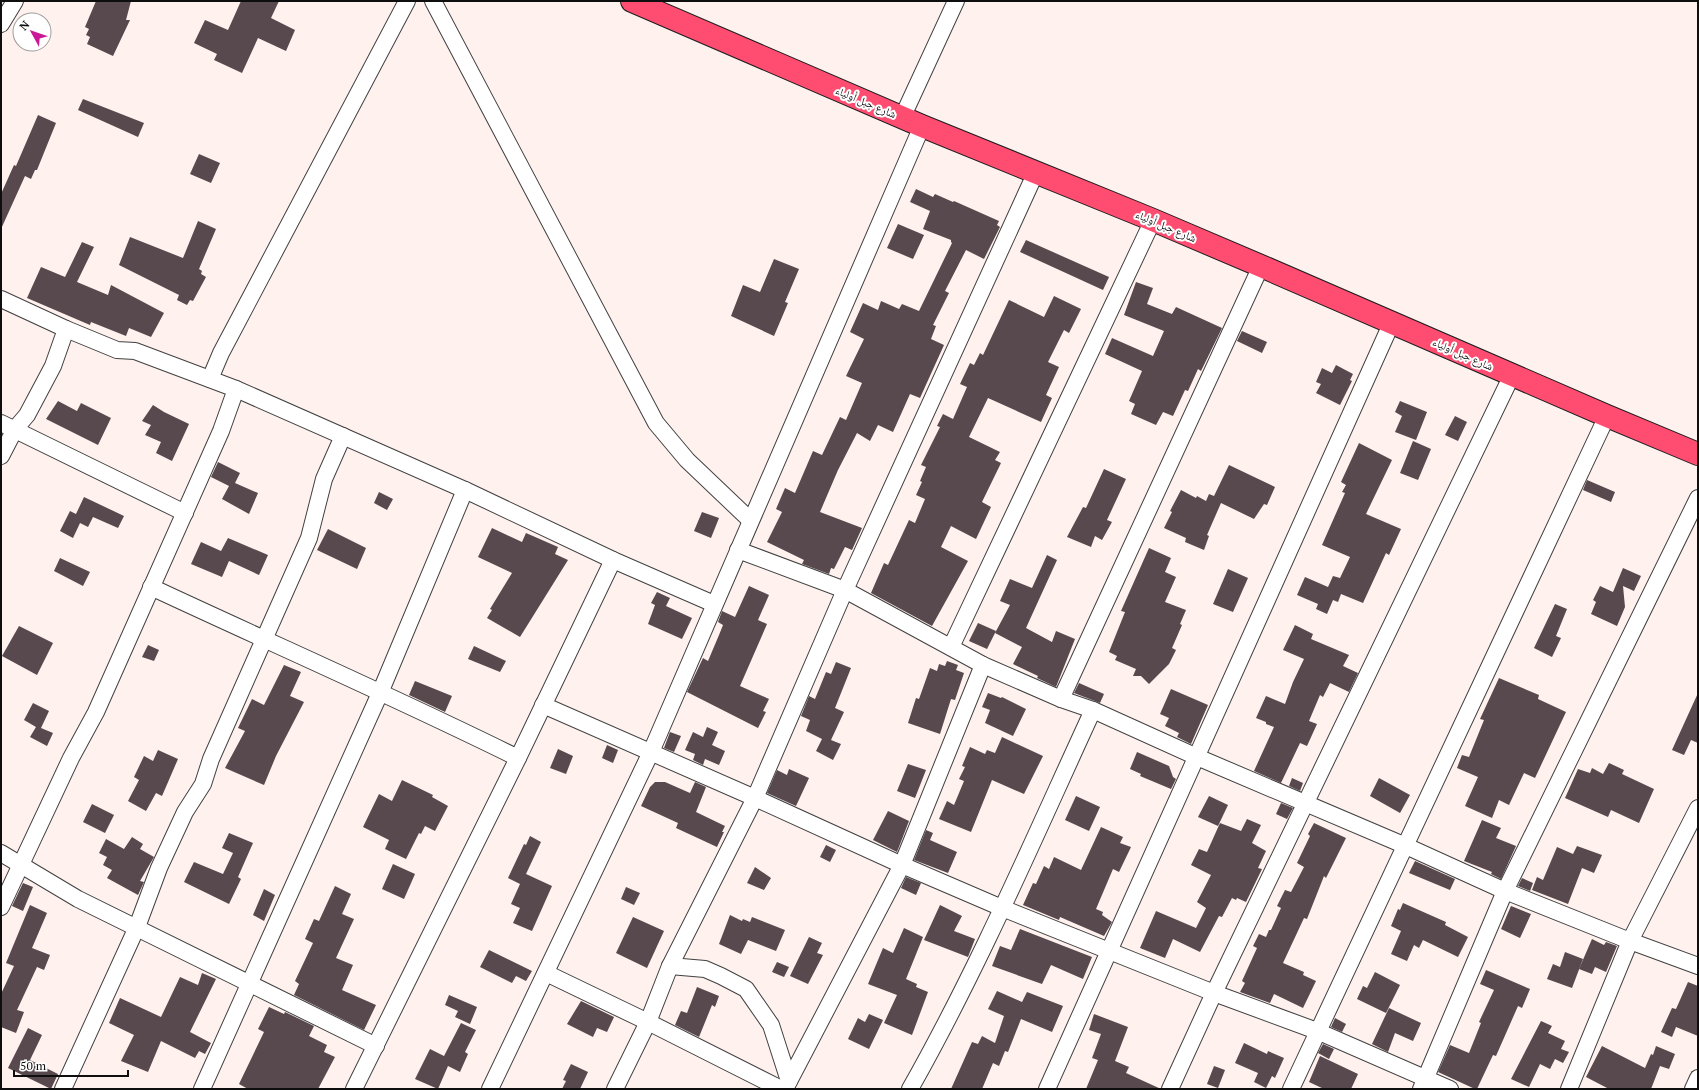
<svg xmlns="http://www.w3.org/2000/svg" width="1699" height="1090" viewBox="0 0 1699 1090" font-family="'PT Serif','Noto Naskh Arabic',serif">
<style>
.building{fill:#57494d}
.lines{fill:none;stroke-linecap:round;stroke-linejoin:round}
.street-casing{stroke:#414141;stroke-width:18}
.highway-casing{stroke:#1f1f1f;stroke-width:24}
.street{stroke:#fff;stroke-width:16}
.highway{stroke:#ff4c71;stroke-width:22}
.labels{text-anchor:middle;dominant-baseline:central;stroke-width:4;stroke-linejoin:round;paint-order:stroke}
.street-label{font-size:11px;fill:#0e0e0e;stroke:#fff}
</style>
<rect width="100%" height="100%" fill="#fff1ee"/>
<g class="building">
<polygon points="96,1 131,1 126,20 130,20 113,56 87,44 90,37 86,35 89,29 85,27"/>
<polygon points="241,1 279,1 271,18 295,30 286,51 258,38 242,73 214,60 217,54 194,43 205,20 228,30"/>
<polygon points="83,99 144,123 138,137 78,110"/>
<polygon points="38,115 56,123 37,170 35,170 31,179 25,176 1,229 1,194 14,165 16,166"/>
<polygon points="199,154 220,163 211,183 190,174"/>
<polygon points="916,189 933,197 935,194 953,202 954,201 999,221 997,225 1000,227 984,259 966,250 945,291 949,293 933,325 936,326 931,339 944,345 920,398 910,394 893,432 878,425 870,441 857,433 838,470 820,512 862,528 852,550 845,547 834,569 831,568 829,574 802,564 804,560 767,542 782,512 776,509 785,488 795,493 813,451 822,455 840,417 846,420 862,383 846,376 864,339 850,332 863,303 878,310 881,301 899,309 902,304 919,311 952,243 951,242 951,240 923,229 930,211 910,202"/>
<polygon points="198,221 216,229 199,269 202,271 201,274 206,277 193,301 190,300 187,305 177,300 179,295 119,265 130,237 183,258"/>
<polygon points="898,224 924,235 913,259 887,248"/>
<polygon points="1026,240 1109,277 1103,290 1020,252"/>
<polygon points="82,242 94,247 77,282 108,295 111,285 164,313 151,337 129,328 126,336 91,322 90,325 27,298 41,267 65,277"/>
<polygon points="774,259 799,269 785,302 788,303 774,336 731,316 743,285 760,292"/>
<polygon points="1136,282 1153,288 1147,304 1172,314 1176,307 1222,328 1201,371 1198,369 1188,391 1185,390 1173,416 1163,412 1156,425 1131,414 1135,404 1129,401 1142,371 1105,354 1112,338 1153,356 1164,331 1124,315"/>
<polygon points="1054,296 1081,309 1069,333 1064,330 1048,362 1059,367 1046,395 1052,398 1041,422 988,398 969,437 1000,452 995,460 1001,463 982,502 991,507 976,539 951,526 941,547 968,561 932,626 871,593 884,563 888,565 909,520 915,523 925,499 916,495 922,482 920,481 926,467 921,465 940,427 937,426 943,414 953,419 967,387 960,384 970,363 974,365 980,353 983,355 1009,300 1044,317"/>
<polygon points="1242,331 1267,342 1262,353 1237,341"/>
<polygon points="1336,365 1353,374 1350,380 1352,381 1340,405 1316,393 1321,384 1316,382 1322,368 1332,373"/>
<polygon points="58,401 77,411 81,403 111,418 98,445 46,419"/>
<polygon points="1400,401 1427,412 1416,440 1395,432 1402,416 1395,412"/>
<polygon points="153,405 164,412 189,424 172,461 156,453 161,442 145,435 151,425 142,421"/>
<polygon points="1455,416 1467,422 1458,441 1445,435"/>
<polygon points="1413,441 1431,449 1418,480 1400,473"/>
<polygon points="1359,443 1392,460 1366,514 1401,529 1389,555 1386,553 1363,603 1341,594 1338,602 1333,600 1327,614 1316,609 1318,604 1297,595 1305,577 1328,587 1333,576 1340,578 1350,557 1322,545 1345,493 1342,492 1346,485 1341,482"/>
<polygon points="218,462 240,473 235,483 258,493 249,514 222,499 229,486 211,477"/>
<polygon points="1229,465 1275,487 1267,505 1264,504 1254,519 1221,503 1207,535 1209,536 1204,550 1185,542 1186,538 1164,528 1172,512 1170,511 1181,490 1196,498 1197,496 1206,501 1209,494 1214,496"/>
<polygon points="1104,469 1126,479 1107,520 1112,522 1102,540 1095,536 1091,547 1067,537 1083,507 1086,508"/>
<polygon points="1587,480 1615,492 1611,502 1583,490"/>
<polygon points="379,492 393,499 387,510 374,503"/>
<polygon points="84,497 124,516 118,528 93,517 88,527 80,523 73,538 60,531 70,511 76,514"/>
<polygon points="702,512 719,518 711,538 694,531"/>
<polygon points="492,528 522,542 526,533 558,547 555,554 568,560 520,637 487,618 492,610 490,609 512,573 478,557"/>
<polygon points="328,529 366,548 357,569 317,550"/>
<polygon points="228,538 268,555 259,575 229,561 222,577 191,564 201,542 221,551"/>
<polygon points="1149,548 1171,558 1165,572 1176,577 1165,602 1186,610 1180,624 1182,625 1172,648 1176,650 1169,664 1149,684 1141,676 1133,676 1136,669 1115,660 1117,656 1109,652 1125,612 1121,611"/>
<polygon points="1047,555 1057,560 1026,628 1052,642 1056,631 1075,639 1056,687 1037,678 1038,676 1013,664 1022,647 995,633 1010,605 1000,601 1010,579 1032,588"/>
<polygon points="60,558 90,572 83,586 54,571"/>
<polygon points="1623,568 1641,576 1634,591 1623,586 1625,607 1617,626 1591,614 1596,602 1593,600 1600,586 1613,592"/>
<polygon points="1228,569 1248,578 1233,612 1213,604"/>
<polygon points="749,586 769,595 758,620 767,624 740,686 769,699 763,711 766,712 758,728 687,692 703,658 708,661 719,635 723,625 718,622 722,611 735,617"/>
<polygon points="657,592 670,598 666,606 692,618 682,639 648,624 655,605 651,603"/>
<polygon points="1555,604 1567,609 1556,636 1561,638 1552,657 1534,648"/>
<polygon points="978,623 996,631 987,649 969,641"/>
<polygon points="1295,625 1313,634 1311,639 1349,655 1343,666 1358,673 1349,692 1330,683 1323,697 1320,695 1309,721 1317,724 1307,746 1300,743 1281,783 1254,771 1274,727 1266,724 1266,722 1256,718 1266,696 1285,704 1293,682 1304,659 1283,650"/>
<polygon points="19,626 53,643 37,675 2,656"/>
<polygon points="148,645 159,650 154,661 142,657"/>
<polygon points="474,646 506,661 500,672 468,659"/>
<polygon points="947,661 958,665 956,670 964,673 955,700 951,699 940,734 908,723 916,698 919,699 930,668 937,671 939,664 945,666"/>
<polygon points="836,662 851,668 835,708 844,712 831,740 841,744 833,760 816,751 822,739 806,731 810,720 801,716 809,696 815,699 826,672 831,674"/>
<polygon points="284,665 301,672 290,696 304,702 276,756 264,785 225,768 245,731 238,728 252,699 264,705"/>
<polygon points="1499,678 1539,695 1538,699 1566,712 1535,778 1524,773 1509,805 1499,800 1492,818 1465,806 1478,777 1457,768 1462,755 1469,757 1484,720 1480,719"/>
<polygon points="415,681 452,696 445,712 409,695"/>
<polygon points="1079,683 1104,694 1100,703 1074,693"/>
<polygon points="1171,689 1208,705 1191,744 1177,737 1179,733 1165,726 1169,718 1160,714"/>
<polygon points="988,693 1001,698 1002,697 1026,709 1013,736 985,723 990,710 982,707"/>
<polygon points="1698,693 1698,743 1691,740 1684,755 1672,750"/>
<polygon points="33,703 49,711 41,728 53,733 47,746 30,737 36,727 24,720"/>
<polygon points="707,727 718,732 712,745 725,751 719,765 705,759 703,765 693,760 695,754 685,750 693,732 703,737"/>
<polygon points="670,732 681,736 674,752 664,748"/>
<polygon points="1002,737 1043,756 1024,794 992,780 971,832 939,819 947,801 954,805 964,781 959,779 965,767 962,766 970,747 985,754 987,750 995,753"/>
<polygon points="607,745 618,750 613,763 602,758"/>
<polygon points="558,749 573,756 566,774 550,768"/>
<polygon points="158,750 178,759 162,796 156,793 146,811 128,801 139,780 134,777 144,756 153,761"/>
<polygon points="1137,752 1169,766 1173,777 1176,779 1171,789 1140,776 1141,774 1130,769"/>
<polygon points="1609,763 1624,770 1622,774 1654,789 1639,823 1611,810 1608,817 1565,798 1578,769 1590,773 1592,768 1603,774"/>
<polygon points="908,764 926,770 915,798 897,791"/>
<polygon points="789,769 809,778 796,806 767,793 777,770 787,775"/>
<polygon points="1292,778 1303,783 1300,791 1289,786"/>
<polygon points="1379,778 1410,795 1400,813 1370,796"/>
<polygon points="402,780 433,795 432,797 448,806 435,831 425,826 421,834 419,833 406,859 385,849 389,840 363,827 379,794 392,801"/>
<polygon points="655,782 665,782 690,793 695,782 706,787 696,812 725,826 722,832 724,832 717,847 676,828 678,823 641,806 650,787"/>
<polygon points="1076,796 1100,807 1089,831 1065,820"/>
<polygon points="1209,796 1228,805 1218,826 1198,817"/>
<polygon points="1281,803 1293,808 1287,819 1276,814"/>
<polygon points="92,804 114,815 105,833 83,822"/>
<polygon points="888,811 909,821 897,852 873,840"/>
<polygon points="1247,819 1261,825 1252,843 1266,851 1258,868 1262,869 1246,902 1237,898 1236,900 1232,898 1222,917 1219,916 1200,952 1173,939 1165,958 1140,948 1156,911 1196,928 1206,908 1197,902 1211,875 1191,865 1199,849 1207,852 1220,823 1241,831"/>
<polygon points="1482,820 1501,828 1496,838 1516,846 1501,879 1491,874 1492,872 1464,861"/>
<polygon points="1314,823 1346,838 1326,878 1324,876 1307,919 1304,918 1283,963 1304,972 1303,975 1316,981 1303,1008 1274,994 1270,1003 1240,992 1245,983 1242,981 1257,948 1253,946 1259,934 1266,937 1269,930 1271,930 1281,908 1277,906 1285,890 1291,892 1304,867 1297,863 1310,836 1308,834"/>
<polygon points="1101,827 1123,837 1120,843 1131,847 1119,872 1113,869 1096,909 1103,912 1102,915 1112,922 1104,936 1060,917 1059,920 1023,905 1033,883 1036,884 1044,866 1049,869 1054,857 1081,870"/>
<polygon points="926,830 933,833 930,840 957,852 948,873 914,860"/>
<polygon points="229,833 253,843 238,877 241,879 229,904 184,882 194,862 223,874 233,853 222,848"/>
<polygon points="530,836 541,842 526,874 552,886 532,931 513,923 520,908 511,904 520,884 508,878 524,844 526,845"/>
<polygon points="132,837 143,844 140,849 154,857 140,881 144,882 138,895 107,878 112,870 103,865 107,857 99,853 106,839 124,849"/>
<polygon points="826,845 836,850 830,862 820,857"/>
<polygon points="1577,846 1602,855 1594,873 1582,868 1568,904 1532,890 1537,877 1543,880 1557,847 1573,854"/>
<polygon points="1415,861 1455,879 1450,890 1409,873"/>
<polygon points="393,864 415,874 404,899 382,889"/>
<polygon points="755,867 771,878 764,890 747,883"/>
<polygon points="906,877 921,883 916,895 901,888"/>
<polygon points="1522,878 1533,883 1530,891 1518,886"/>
<polygon points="23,883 33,887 23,911 12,906"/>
<polygon points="335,886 351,894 342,914 354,919 336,958 353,965 342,990 376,1005 364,1030 294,995 299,984 295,981 313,943 305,939 314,919 319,921"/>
<polygon points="626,887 640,893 634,905 621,899"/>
<polygon points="264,889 275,895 264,921 253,915"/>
<polygon points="1403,903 1446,922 1445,925 1468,937 1458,957 1423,940 1419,948 1414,945 1407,961 1391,954 1401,931 1391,926 1398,909 1400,910"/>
<polygon points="30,905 47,913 32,948 50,955 44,970 37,967 17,1010 24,1012 16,1033 1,1027 1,994 14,966 6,963"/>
<polygon points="940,905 962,916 954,931 975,939 968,957 924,940"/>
<polygon points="1511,906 1531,914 1520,938 1501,929"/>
<polygon points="730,915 742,921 743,919 750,922 752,917 785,930 776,951 748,940 741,954 719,944"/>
<polygon points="633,917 664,931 647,968 616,953"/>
<polygon points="904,928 923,937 906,979 917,984 916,987 928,992 912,1035 884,1023 897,995 868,984 883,948 893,953"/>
<polygon points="1020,929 1092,957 1083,979 1051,965 1042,984 992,966 1000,946 1011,950"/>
<polygon points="809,937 822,943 817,953 823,955 808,984 790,976"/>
<polygon points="1592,939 1604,945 1606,942 1617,946 1606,972 1595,967 1592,974 1579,969"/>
<polygon points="489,950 532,971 526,981 516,976 512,983 480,967"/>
<polygon points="1565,952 1583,959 1572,988 1547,979 1553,964 1560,967"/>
<polygon points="777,962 789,967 784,977 772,972"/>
<polygon points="1486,970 1530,989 1522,1008 1518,1006 1496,1056 1493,1055 1477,1089 1475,1089 1438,1072 1450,1045 1469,1053 1481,1023 1479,1022 1494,990 1480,984"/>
<polygon points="1375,972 1400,985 1386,1013 1357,999 1363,986 1367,988"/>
<polygon points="202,973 216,979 190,1032 211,1043 205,1054 199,1051 195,1058 161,1041 148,1072 121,1061 134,1035 109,1023 120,998 161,1017 180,977 198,985"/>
<polygon points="1688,982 1698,986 1698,1036 1676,1027 1672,1037 1661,1032 1672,1008 1676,1009"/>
<polygon points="697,987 719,996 715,1007 712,1005 699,1037 675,1025 681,1011 687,1013"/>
<polygon points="997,991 1022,1002 1027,992 1063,1006 1052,1032 1021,1019 1008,1052 1005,1051 999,1066 993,1063 982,1089 951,1089 972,1042 978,1044 982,1036 995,1043 1004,1016 988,1009"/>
<polygon points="449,995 477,1007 470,1024 455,1017 458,1011 445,1005"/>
<polygon points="581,1001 614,1017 607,1032 597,1028 593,1037 567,1024"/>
<polygon points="269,1007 284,1014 285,1012 314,1026 309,1036 327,1045 324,1052 335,1057 318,1089 248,1089 239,1084 264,1032 258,1029"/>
<polygon points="1389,1008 1421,1023 1413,1041 1395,1033 1388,1052 1372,1044"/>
<polygon points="869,1014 883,1020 869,1049 848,1039 858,1018 865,1022"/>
<polygon points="1094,1014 1128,1027 1115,1061 1129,1067 1126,1073 1161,1089 1086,1089 1098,1060 1092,1058 1101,1034 1089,1030"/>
<polygon points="1335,1018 1346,1024 1342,1032 1331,1027"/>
<polygon points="1541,1021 1552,1026 1548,1033 1565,1041 1561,1049 1569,1052 1563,1063 1555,1059 1550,1069 1540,1064 1529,1087 1511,1079"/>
<polygon points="461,1023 476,1030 465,1052 468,1054 460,1072 448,1066 438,1089 415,1079 430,1049 444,1056"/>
<polygon points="28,1028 42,1035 30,1060 58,1074 51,1089 8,1068"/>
<polygon points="1244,1043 1267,1054 1268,1051 1284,1058 1275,1078 1272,1076 1266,1088 1254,1082 1258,1073 1235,1063"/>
<polygon points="1323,1044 1334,1049 1329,1059 1318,1053"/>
<polygon points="1602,1046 1645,1068 1651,1054 1653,1055 1656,1046 1675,1054 1669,1069 1660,1066 1651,1089 1609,1089 1586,1077"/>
<polygon points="1320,1056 1358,1074 1351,1089 1324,1089 1309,1082"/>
<polygon points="571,1064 588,1072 580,1089 562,1089 566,1081 563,1080"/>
<polygon points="1214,1066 1225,1070 1218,1088 1207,1084"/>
</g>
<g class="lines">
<g class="street-casing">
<g id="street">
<polyline points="433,1 656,423 687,460 750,520"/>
<polyline points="1,24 15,1"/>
<polyline points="902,118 956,1"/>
<polyline points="1,299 66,329 117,350 135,351 236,389 465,490 613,560 714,604"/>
<polyline points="210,379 221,353 407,1"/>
<polyline points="1,423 185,513"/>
<polyline points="1,456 15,429 27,415 53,366 66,329"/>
<polyline points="738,550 845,590 983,665 1061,699 1093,710 1197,757 1406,846 1505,891 1630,941 1698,966"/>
<path d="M151,587C273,644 397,698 518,758"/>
<polyline points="951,647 1153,220"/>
<polyline points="1061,699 1261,266"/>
<polyline points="543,705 755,798 902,865 1002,908 1214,993 1317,1031 1450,1089"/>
<polyline points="1,853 78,899 376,1046"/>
<polyline points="1,907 71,758 96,712 221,431 236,389"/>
<polyline points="670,966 705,969 721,976 746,989 771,1025 789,1081"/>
<polyline points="546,973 648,1022 781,1089"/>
<polyline points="63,1089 137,927 159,868 185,812 203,784 211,759 309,538 324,479 343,436"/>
<polyline points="202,1089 380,693 465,490"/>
<polyline points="354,1089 518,758 613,560"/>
<polyline points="490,1089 651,752 922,126"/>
<polyline points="615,1089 648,1022 670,966 755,798 845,590 1036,172"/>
<polyline points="785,1089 902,865 983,665"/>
<path d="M910,1089C979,967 1034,838 1093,710"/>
<polyline points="1047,1089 1392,322"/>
<polyline points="1170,1089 1214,993 1512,375"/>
<polyline points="1291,1089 1607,416"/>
<polyline points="1421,1089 1505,891 1698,498"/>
<polyline points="1569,1089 1630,941 1698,808"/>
<polyline points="1693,1089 1698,1078"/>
</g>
</g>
<g class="highway-casing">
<polyline id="highway" points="632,1 922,126 1153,220 1261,266 1607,416 1698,454"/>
</g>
<use href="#street" class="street"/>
<use href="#highway" class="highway"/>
</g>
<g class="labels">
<g class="street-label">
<text transform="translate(866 102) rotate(23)">شارع جبل أولياء</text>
<text transform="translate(1166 226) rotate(23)">شارع جبل أولياء</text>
<text transform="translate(1463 354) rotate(24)">شارع جبل أولياء</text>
</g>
</g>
<rect width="1699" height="1090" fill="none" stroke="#0e0e0e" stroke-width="4"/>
<g transform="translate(32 32) rotate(310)"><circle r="19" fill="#ffffff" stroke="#9f9f9f"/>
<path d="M0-3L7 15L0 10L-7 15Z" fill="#cb1898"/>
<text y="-6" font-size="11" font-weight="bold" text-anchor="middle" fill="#0e0e0e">N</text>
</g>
<path d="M14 1070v6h114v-6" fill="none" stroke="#0e0e0e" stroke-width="2"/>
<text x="20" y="1070" font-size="12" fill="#0e0e0e" stroke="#ffffff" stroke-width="3" paint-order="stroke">50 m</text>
</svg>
